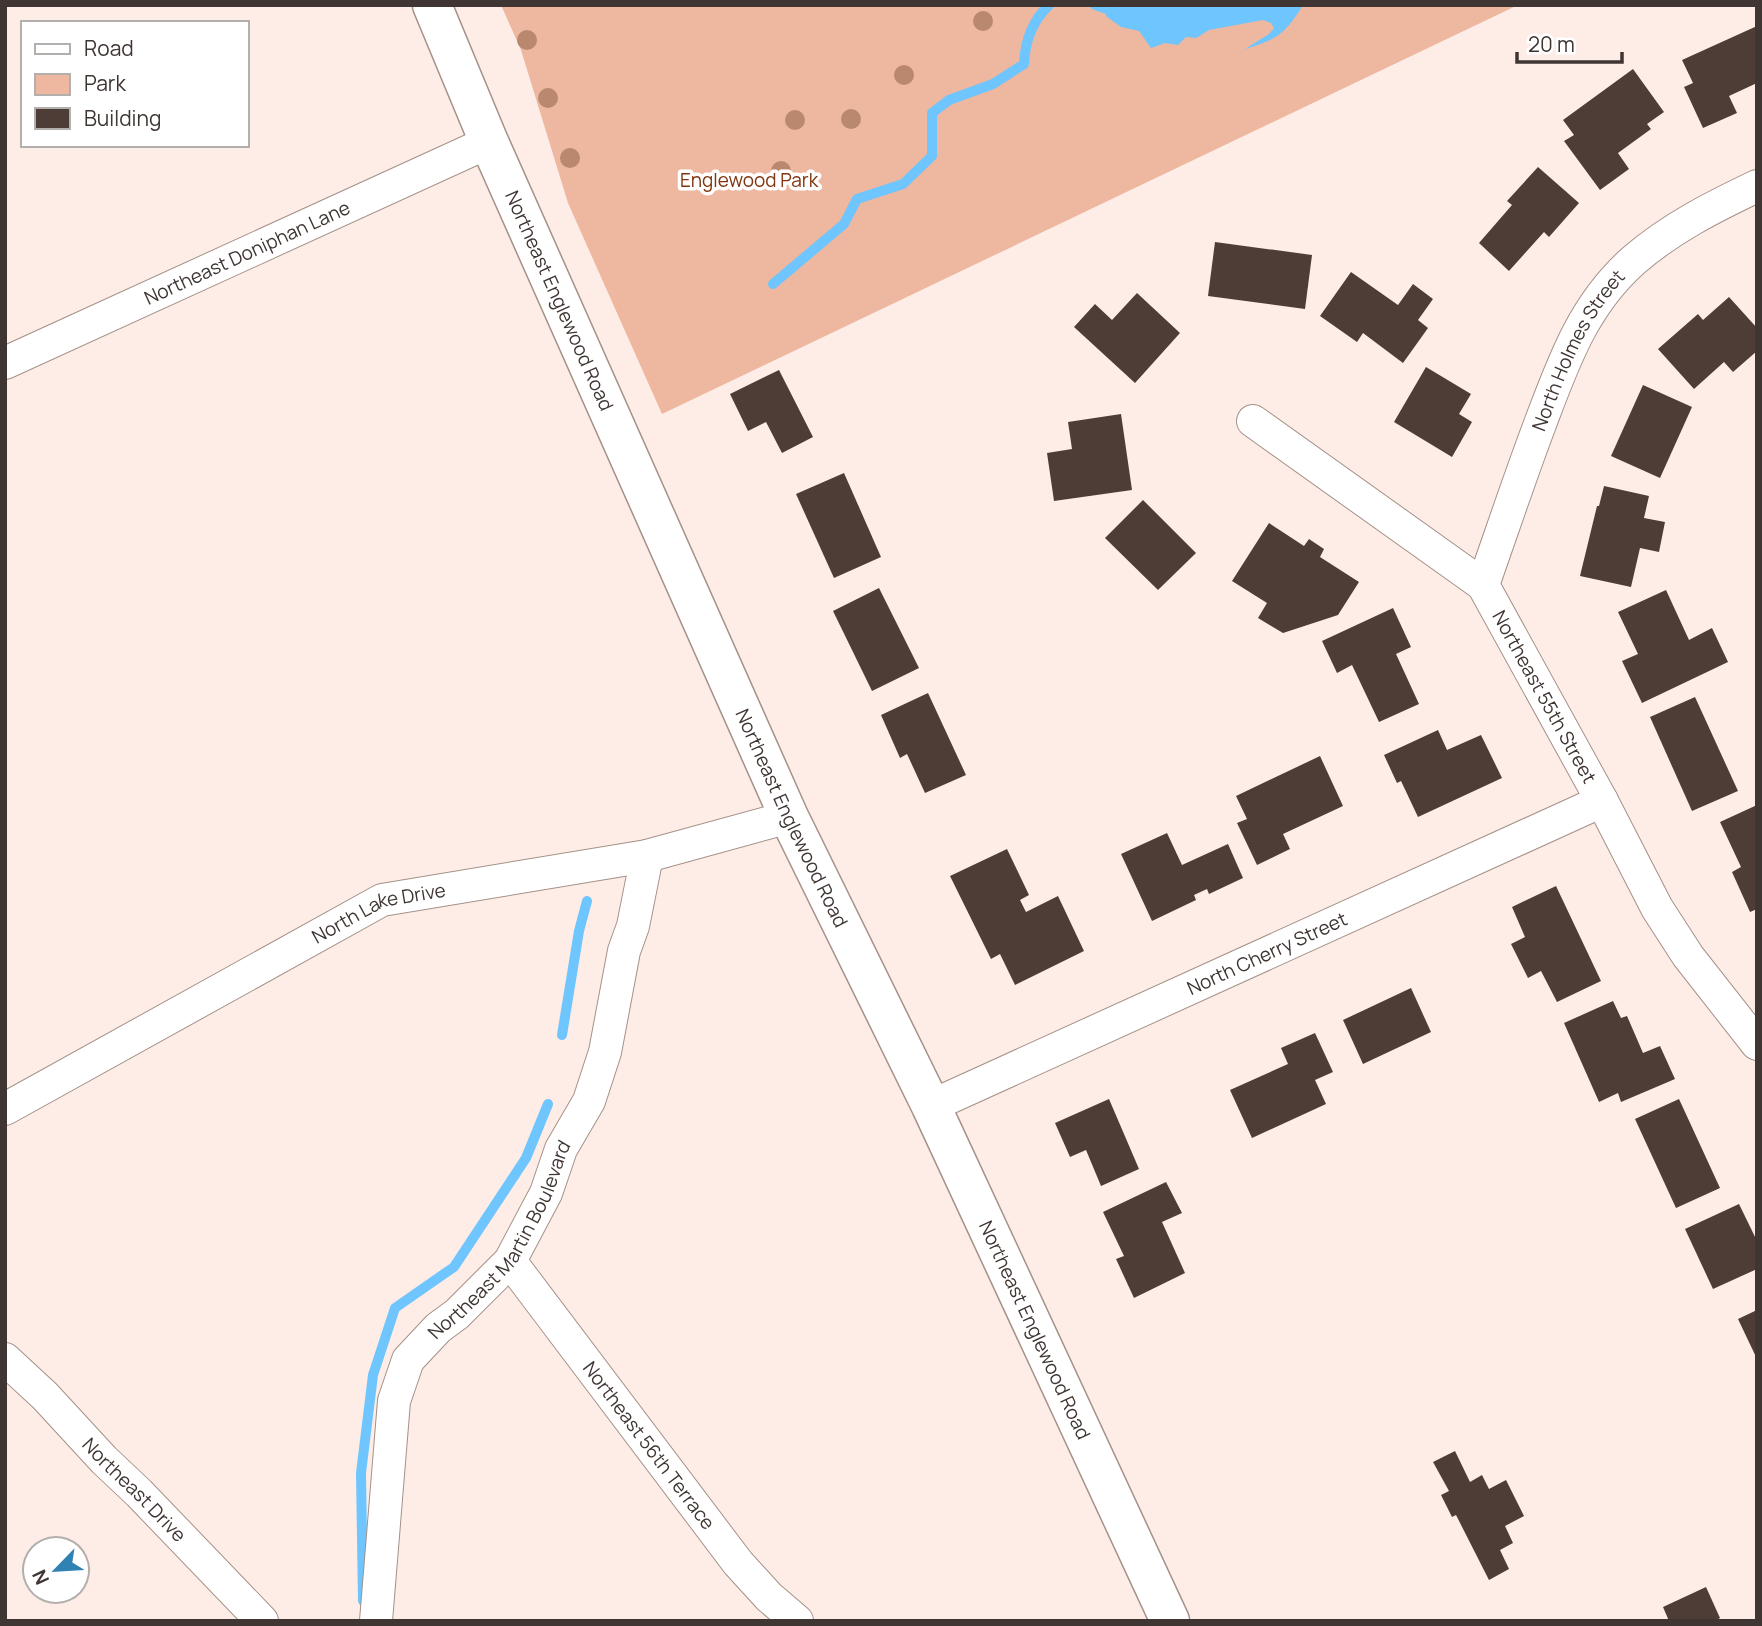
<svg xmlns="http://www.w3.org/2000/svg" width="1762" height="1626" viewBox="0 0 1762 1626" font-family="Manrope,sans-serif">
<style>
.green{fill:#edb7a0}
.water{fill:#6fc5fd}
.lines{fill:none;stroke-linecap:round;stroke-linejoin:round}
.stream{stroke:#6fc5fd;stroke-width:10}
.building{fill:#4e3d36}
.street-casing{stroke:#a49189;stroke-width:34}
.secondary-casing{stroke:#a49189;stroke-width:41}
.street{stroke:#fff;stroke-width:32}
.secondary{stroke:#fff;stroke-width:38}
.tree{fill:#b9886f}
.labels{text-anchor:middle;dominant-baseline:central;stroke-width:7;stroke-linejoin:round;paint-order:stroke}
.park-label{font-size:19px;fill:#81350e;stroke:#fff}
.street-label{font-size:19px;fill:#3f3633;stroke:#fff}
</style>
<rect width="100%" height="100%" fill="#feede6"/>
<polygon class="green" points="501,5 1518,5 662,414 568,203 521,50"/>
<path class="water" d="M1108,5H1303C1285,34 1278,39 1245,49L1269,34L1274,28L1271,23L1263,20L1209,30L1196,38L1186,37L1178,45L1165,43L1151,48L1139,31L1121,27L1106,16Z"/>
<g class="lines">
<g class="stream">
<polyline points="1095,5 1119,13"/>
<path d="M773,284L844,224L857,199L903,184L932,156V113L949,100L993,84L1024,64C1025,42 1032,21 1049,5"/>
<polyline points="562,1035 579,931 587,901"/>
<polyline points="363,1601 361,1473 373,1375 395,1308 454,1267 526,1158 548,1104"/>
</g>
</g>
<g class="building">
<polygon points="1757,26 1757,83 1729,96 1737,113 1703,128 1684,87 1693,83 1682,60"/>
<polygon points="1633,69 1664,112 1647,124 1651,129 1618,153 1629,169 1600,190 1564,141 1574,135 1563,120"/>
<polygon points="1538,167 1579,203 1549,237 1544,232 1509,271 1479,243 1512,205 1507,201"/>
<polygon points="1215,242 1312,255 1305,309 1208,296"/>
<polygon points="1351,272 1398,305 1413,284 1433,299 1418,320 1428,328 1403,363 1363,333 1357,342 1320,316"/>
<polygon points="1137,293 1180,333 1135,383 1074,327 1095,304 1112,320"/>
<polygon points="1729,297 1757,328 1757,351 1733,372 1724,362 1694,389 1658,349 1698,314 1703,320"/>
<polygon points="1426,367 1471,394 1459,414 1472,422 1452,457 1394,422"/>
<polygon points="779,370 813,437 782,453 766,422 748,431 730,394"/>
<polygon points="1643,385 1692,407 1660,478 1611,456"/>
<polygon points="1121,414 1132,490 1054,501 1047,453 1072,449 1068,422"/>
<polygon points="844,473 881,557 834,578 796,494"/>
<polygon points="1604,486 1649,496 1644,518 1665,522 1659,552 1640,548 1631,587 1580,576 1597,506 1599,506"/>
<polygon points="1143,500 1196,553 1158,590 1105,538"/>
<polygon points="1269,523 1304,546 1309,539 1324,549 1320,557 1359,582 1338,615 1283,633 1258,618 1267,603 1232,581"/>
<polygon points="879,588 919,668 872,691 833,611"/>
<polygon points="1666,590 1689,640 1712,628 1728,662 1642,703 1622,661 1638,654 1618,612"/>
<polygon points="1393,608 1411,647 1396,654 1419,704 1379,722 1352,665 1337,673 1322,641"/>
<polygon points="928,693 966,775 925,793 907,754 900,758 881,715"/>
<polygon points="1695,697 1738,791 1692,811 1650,717"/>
<polygon points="1438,730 1447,750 1481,735 1502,778 1418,817 1401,781 1397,783 1384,755"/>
<polygon points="1320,756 1343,806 1283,834 1290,849 1257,865 1237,823 1247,819 1236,796"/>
<polygon points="1757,805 1757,909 1750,912 1732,872 1741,867 1720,822"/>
<polygon points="1167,833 1182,865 1228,844 1243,878 1209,894 1207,889 1194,895 1196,900 1152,921 1121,854"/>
<polygon points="1007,849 1029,895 1020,900 1026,912 1058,896 1084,951 1015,985 1000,954 991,959 950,876"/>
<polygon points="1556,886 1601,981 1557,1002 1541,971 1528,978 1511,944 1525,937 1512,907"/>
<polygon points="1411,988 1431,1032 1363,1064 1343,1020"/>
<polygon points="1613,1001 1621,1018 1627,1016 1643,1053 1660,1046 1675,1079 1621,1102 1618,1093 1599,1102 1564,1023"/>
<polygon points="1315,1033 1333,1072 1315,1080 1326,1104 1252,1138 1230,1090 1288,1064 1281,1048"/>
<polygon points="1109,1099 1139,1169 1101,1186 1086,1150 1070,1157 1055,1123"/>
<polygon points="1679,1099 1720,1188 1676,1208 1635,1119"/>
<polygon points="1166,1182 1182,1213 1162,1222 1185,1273 1134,1298 1116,1259 1124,1256 1103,1212"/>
<polygon points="1739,1204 1757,1241 1757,1269 1713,1289 1685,1229"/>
<polygon points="1757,1310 1757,1359 1738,1319"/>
<polygon points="1455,1451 1470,1482 1482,1475 1489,1489 1506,1480 1524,1516 1505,1526 1513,1543 1500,1550 1509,1569 1489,1580 1456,1515 1452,1517 1441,1495 1449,1491 1433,1462"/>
<polygon points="1706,1587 1720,1618 1715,1621 1669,1621 1663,1607"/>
</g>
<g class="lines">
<g class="street-casing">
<g id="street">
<path id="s1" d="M5,363L489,142"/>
<path id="s2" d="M1253,421L1483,585L1602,801L1657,908L1688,956L1757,1044"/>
<path id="s3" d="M1483,585C1502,531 1520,477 1540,424C1563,363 1583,305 1634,260C1671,228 1713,207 1757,186"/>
<path id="s4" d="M931,1106L1602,801"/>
<path id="s5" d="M5,1109L382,900L647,856L789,817"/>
<path id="s6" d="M510,1261L738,1563L769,1597L797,1621"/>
<path id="s7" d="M5,1359L45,1396L104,1460L139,1493L262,1621"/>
<path id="s8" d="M376,1621L394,1401L408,1360L438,1328L457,1314L510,1261L546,1193L561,1149L589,1101L605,1052L624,951L633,926L647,856"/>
</g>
</g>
<g class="secondary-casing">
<g id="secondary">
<path id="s9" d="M432,5L489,142L789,817L931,1106L1170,1621"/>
</g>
</g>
<use href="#street" class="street"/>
<use href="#secondary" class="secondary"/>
</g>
<g class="tree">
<circle cx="983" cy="21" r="10"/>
<circle cx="527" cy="40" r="10"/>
<circle cx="904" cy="75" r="10"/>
<circle cx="548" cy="98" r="10"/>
<circle cx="851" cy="119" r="10"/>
<circle cx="795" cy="120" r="10"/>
<circle cx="570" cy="158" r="10"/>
<circle cx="781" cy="171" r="10"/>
</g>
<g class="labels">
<g class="park-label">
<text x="749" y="180">Englewood Park</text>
</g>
<g class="street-label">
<text stroke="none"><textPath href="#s1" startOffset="266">Northeast Doniphan Lane</textPath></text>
<text stroke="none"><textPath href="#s9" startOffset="322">Northeast Englewood Road</textPath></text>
<text stroke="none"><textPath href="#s3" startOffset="254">North Holmes Street</textPath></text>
<text stroke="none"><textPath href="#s2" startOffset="410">Northeast 55th Street</textPath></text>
<text stroke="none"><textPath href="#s9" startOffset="889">Northeast Englewood Road</textPath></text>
<text stroke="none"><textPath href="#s5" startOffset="424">North Lake Drive</textPath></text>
<text stroke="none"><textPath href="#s4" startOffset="369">North Cherry Street</textPath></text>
<text stroke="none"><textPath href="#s8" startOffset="418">Northeast Martin Boulevard</textPath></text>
<text stroke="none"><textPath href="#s9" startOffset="1456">Northeast Englewood Road</textPath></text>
<text stroke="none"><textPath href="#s6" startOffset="231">Northeast 56th Terrace</textPath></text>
<text stroke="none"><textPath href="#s7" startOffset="184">Northeast Drive</textPath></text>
</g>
</g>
<rect width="1762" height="1626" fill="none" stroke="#3f3633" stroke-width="14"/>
<rect x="21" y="21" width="228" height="126" fill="#ffffff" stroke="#b2afad" stroke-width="2"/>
<rect x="35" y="44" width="35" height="10" fill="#ffffff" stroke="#b2afad" stroke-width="2"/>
<text x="84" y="56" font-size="21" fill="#3f3633">Road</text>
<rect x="35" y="74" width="35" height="21" fill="#edb7a0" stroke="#b2afad" stroke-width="2"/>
<text x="84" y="91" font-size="21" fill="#3f3633">Park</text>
<rect x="35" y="108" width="35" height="21" fill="#4e3d36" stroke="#b2afad" stroke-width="2"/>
<text x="84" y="126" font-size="21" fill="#3f3633">Building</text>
<g transform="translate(56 1570) rotate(245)"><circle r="33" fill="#ffffff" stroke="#b2afad" stroke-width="2"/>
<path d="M0-5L12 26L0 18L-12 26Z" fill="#2f82b2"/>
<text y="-10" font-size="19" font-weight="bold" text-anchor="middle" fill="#3f3633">N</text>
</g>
<path d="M1517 52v10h105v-10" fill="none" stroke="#3f3633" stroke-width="3.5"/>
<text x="1528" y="52" font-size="21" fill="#3f3633" stroke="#ffffff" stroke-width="5" paint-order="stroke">20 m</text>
</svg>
